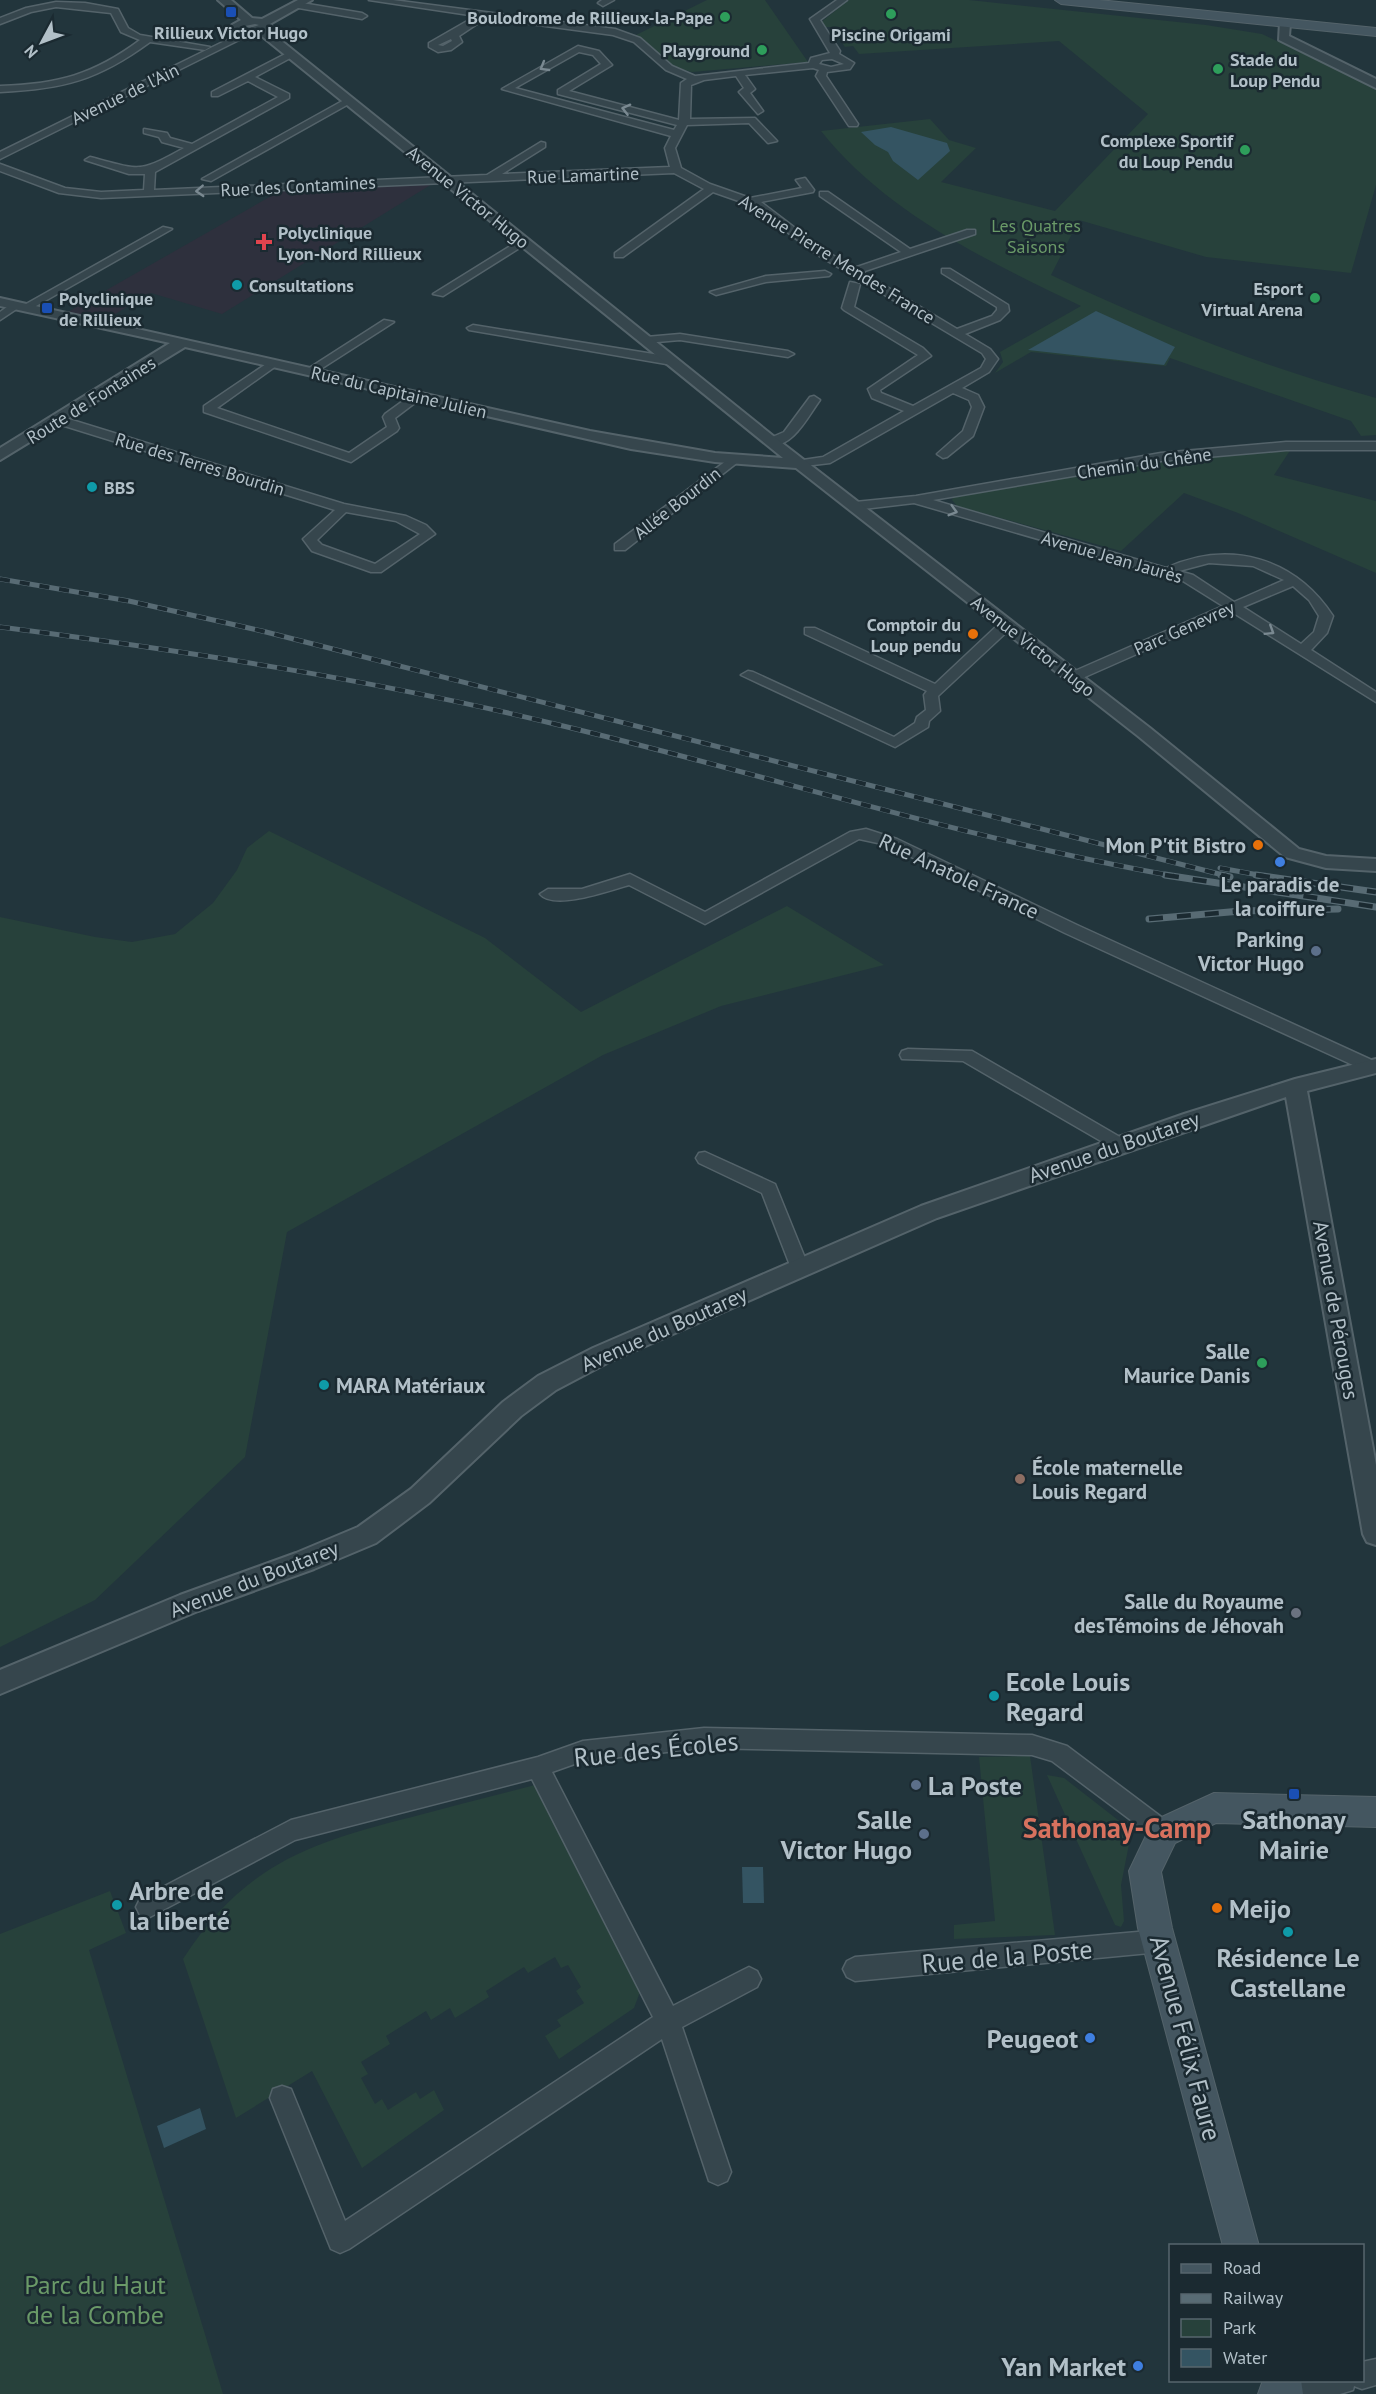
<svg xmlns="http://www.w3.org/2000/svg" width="1376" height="2394" viewBox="0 0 1376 2394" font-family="'PT Sans',sans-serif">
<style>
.medical{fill:#2e303d}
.green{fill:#27413b}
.water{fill:#345462}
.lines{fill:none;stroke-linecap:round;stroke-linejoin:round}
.minor-casing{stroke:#54636a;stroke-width:3}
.tertiary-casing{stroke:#54636a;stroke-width:4}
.secondary-casing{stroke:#54636a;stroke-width:2}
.minor{fill:#36464d;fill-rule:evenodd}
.tertiary{fill:#36464d;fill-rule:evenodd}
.secondary{fill:#445660;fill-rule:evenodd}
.rail-far1-casing{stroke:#586b74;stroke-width:5}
.rail-casing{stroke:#586b74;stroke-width:7}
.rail-far1{stroke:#1b2a31;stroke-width:4;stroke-dasharray:10;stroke-linecap:butt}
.rail{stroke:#1b2a31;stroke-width:4.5;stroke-dasharray:14;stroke-linecap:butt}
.oneway{stroke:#7a8991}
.transit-dot{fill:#1a4fb4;stroke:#1b2a31;stroke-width:2}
.leisure-dot{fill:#2e9e5b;stroke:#1b2a31;stroke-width:2}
.health-dot{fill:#e0444e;stroke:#1b2a31;stroke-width:2}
.culture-dot{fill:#0f9aa8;stroke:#1b2a31;stroke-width:2}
.food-dot{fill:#e8710a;stroke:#1b2a31;stroke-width:2}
.shop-dot{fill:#3f7fe0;stroke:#1b2a31;stroke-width:2}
.service-dot{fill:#5c6f8a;stroke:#1b2a31;stroke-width:2}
.education-dot{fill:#8d6e63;stroke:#1b2a31;stroke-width:2}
.worship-dot{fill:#6b7280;stroke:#1b2a31;stroke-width:2}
.labels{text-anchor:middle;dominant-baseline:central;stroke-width:5;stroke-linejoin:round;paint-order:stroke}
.far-poi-label{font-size:18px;font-weight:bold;fill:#b2c0c8;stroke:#1b2a31;text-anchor:end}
.far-street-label{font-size:18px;fill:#b2c0c8;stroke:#1b2a31}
.far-park-label{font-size:18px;fill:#6a9a68;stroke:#1b2a31}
.poi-label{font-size:21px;font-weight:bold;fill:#b2c0c8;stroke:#1b2a31;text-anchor:end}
.street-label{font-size:21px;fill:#b2c0c8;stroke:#1b2a31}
.near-poi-label{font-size:26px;font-weight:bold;fill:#b2c0c8;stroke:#1b2a31;text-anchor:start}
.near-street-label{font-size:26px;fill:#b2c0c8;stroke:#1b2a31}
.near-park-label{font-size:26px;fill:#6a9a68;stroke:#1b2a31}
.near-quarter-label{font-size:28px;font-weight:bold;fill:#d7715e;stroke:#1b2a31}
</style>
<rect width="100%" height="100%" fill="#22353c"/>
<polygon class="medical" points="432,184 222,314 151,293 105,320 68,312 280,191"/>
<g class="green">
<polygon points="707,0 765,0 808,62 692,72 674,67 634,36"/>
<path d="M849,0H969L1206,25L1262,34L1376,88V185L1351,273L1206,257L1079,220L1051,275C1156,325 1264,367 1376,398V435L1361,436L1351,421L1170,358L1166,366L1031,352L995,373L1003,362L1000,352L1081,306C989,262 886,213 821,131L930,119L949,140L976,148L941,182L1055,211L1148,114L1059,41L859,54L853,46L845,47L830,27H822L820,23Z"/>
<polygon points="1291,449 1274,475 1376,501 1376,573 1238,513 1184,493 1121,551 957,506 952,500 953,497 966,494 1145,464"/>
<polygon points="269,831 485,938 581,1012 787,906 884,965 721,1006 603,1055 287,1232 245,1457 95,1600 0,1647 0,917 95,937 132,942 175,934 213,903 237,870 247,848"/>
<polygon points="1030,1756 1055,1935 954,1939 954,1925 995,1921 979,1757"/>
<polygon points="1047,1775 1064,1778 1127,1827 1131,1834 1121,1885 1124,1921 1121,1927 1115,1925"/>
<path d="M535,1785L640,1992L634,2008L559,2059L545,2036L561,2026L557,2020L584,2003L576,1991L581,1987L568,1965L561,1968L555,1957L528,1973L524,1967L486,1991L489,1997L455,2018L450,2008L431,2020L426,2011L386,2036L390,2044L361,2062L368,2074L361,2078L375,2104L382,2099L388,2110L416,2092L420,2099L434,2090L444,2110L362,2168L312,2071L236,2118L183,1959C244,1865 308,1843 412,1817C453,1806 494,1796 535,1785Z"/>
<polygon points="110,1891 126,1933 89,1950 223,2394 0,2394 0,1934"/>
</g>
<g class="water">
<polygon points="891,127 947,143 950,151 918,180 893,161 888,152 875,145 861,132"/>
<polygon points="1096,311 1175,347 1164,365 1028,350"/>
<polygon points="742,1867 763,1867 764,1903 743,1903"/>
<polygon points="200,2108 206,2129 164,2148 157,2126"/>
</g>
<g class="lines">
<g class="minor-casing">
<g id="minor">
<path d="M369,0H393L615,29L640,38L672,66L695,76L809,63L811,58L830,53L810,19L837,0H847L820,20L840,51L839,54L854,63L850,69L827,72L826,76L858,124L857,126H849L816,76L819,70L813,68L745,75L755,89L750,93L763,111L758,114L739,92L744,88L736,76L704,80L691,85L690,119L755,118L777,141L768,143L749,123L687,125L675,148L681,168L710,184L750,198L802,188L796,180L805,178L814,190L813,192L761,202L824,250L854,268L901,252L820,196V192H828L910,249L967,230H975V234L862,272L957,329L992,316L997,310V307L942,273V269H950L1008,305L1009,311L1000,320L965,334L990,349L998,359L989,372L962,388L978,395L984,407L973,436L947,457L943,458L937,454L963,431L972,407L969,400L953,393L830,463L796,467V461L823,457L904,411L872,398L868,389L918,355L844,310L842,308L850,282L860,284L854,307L923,348L931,356L880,390L881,393L913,406L981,368L986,359L982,353L816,254L753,206L713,192L623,257H615V253L704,189L674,173L101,198L59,193L0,171V164L65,188L101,192L144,190L145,174H129L85,160L90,157C141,170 137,174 184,148L162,142L159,137L144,133V129L167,133L170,138L192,144L278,97L248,81L218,96H212V92L291,51L294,52V56L255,77L289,94V98L155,172L154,190L487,175L541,142L545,143V147L502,174L670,167L665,148L671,136L502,89L578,46L599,51L612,65L569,91L679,120L681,83L687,79L666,70L634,42L613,35L486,18L459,36L462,42L451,50L438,52L429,47V43L476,16ZM451,39L452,41L443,46L438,45ZM579,52L593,55L601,64L558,90V94L677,125L674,130L515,88ZM832,59L844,64L831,67L819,64L822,60Z"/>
<polygon points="602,0 614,0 603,6 598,3"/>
<path d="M56,2L85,3L118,9L128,28L140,35L210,47L205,50L150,42C98,80 64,89 0,92V86C58,84 93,75 140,40L121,32L111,13L56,7L31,12L0,24V18L26,8Z"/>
<polygon points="296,2 362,13 367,16 362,19 293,7 291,5"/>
<polygon points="247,30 255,32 0,159 0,152"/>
<polygon points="346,99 354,101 211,181 202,179"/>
<polygon points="163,227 172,229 29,310 19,308"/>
<polygon points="520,240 529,242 443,296 433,294"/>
<polygon points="825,271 831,274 829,276 766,282 716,295 710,292 766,276"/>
<polygon points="11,304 21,306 0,320 0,312"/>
<polygon points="384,320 394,322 313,374 303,372"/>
<polygon points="473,325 672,357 678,361 672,365 469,330 467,328"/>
<polygon points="680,334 788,351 794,354 788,357 680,340 646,343 640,340 646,337"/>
<polygon points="272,360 276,362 276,366 217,408 349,453 387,427 383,417 385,414 414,393 424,396 395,418 399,428 397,431 351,462 204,412 204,406"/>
<path d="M814,396L820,400C808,416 792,450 768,445V439L784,432L810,397Z"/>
<path d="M59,416L344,504L406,516L426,525L435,534L381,572H371L312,551L303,539L335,510L55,423V417ZM346,512L396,521L420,534L375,564L322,545L317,540Z"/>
<path d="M1286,442H1376V450H1286L1161,461L933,500L1166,568C1230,539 1295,558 1333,616L1327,633L1311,650L1376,692V702L1232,612L1078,680H1068V674L1223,606L1183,581L914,503L855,510L849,506L855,502L916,496L1161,453ZM1209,563L1253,566L1284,580L1234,602L1193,575L1179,571ZM1293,586L1309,600L1319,616L1314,632L1301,644L1243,607Z"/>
<polygon points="734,455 738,456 738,462 625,550 615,550 615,544"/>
<polygon points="1006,621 1013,625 1011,628 938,696 940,711 929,721 928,727 895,747 741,675 748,671 753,672 894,737 915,723 917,717 926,710 924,695 927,691 805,634 805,628 815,628 935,684 1001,622"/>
<path d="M866,829L897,839L1077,925L1376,1062V1072L1366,1071L1065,933L887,845L859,839L705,924L629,885C611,890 554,911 540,894L548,889H582L630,874L705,912L850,832Z"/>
<polygon points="908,1049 972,1051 1125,1140 1128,1144 1125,1148 1113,1148 963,1061 902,1059 900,1055 902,1051"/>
<polygon points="705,1152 775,1184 809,1268 807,1273 793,1273 762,1193 699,1163 696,1158 699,1153"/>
<polygon points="704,1728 1032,1735 1067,1746 1172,1825 1175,1832 1172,1839 1164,1843 1156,1839 1052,1761 1032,1755 704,1748 583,1761 552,1772 673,2006 741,1971 749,1967 757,1971 761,1979 757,1987 682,2027 731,2172 727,2181 718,2185 709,2181 662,2039 349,2249 340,2253 331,2249 270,2098 273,2089 282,2086 291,2089 345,2221 653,2017 532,1779 295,1840 148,1918 140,1915 136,1907 140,1899 291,1820 538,1757 583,1741"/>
<polygon points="1160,1930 1168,1933 1172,1941 1168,1949 1160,1952 855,1981 847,1977 843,1969 847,1961 855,1957"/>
<polygon points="1376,2359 1376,2385 1362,2389 1354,2386 1353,2390 1340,2394 1273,2394 1272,2391 1278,2380 1362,2380 1362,2362"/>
</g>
</g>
<g class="tertiary-casing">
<g id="tertiary">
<path d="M218,0H231L252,18L262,19L298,0H312L270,24L272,27L268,30L777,439L1150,728L1299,849L1326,856L1376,859V871L1326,868L1285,857L1138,736L796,468L715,462L631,449L185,347L0,460V448L170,343L0,306V298L590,431L715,453L783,458L258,33L250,35L232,29V25L241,20ZM255,24L259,25L250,28L245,26Z"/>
<polygon points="1280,22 1290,24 1289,36 1376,79 1376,88 1279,40"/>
<polygon points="1376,1059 1376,1073 1307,1091 1376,1465 1376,1545 1367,1542 1363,1534 1286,1097 937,1218 609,1362 556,1390 521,1416 429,1503 376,1543 314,1569 198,1611 0,1694 0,1670 180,1595 296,1553 358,1527 411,1489 503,1402 538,1376 593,1348 921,1206 1184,1114 1295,1079"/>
</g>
</g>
<g class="secondary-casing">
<g id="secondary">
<polygon points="1055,0 1099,0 1376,28 1376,36 1061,4"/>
<polygon points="1214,1793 1376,1797 1376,1827 1216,1823 1175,1843 1161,1872 1172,1928 1259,2246 1223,2246 1138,1928 1129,1871 1153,1821"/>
<polygon points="1263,2380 1301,2380 1303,2394 1258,2394"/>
</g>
</g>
<use href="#minor" class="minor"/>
<use href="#tertiary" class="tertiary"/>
<use href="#secondary" class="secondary"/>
<g class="rail-far1-casing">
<g id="rail-far1">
<polyline points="0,579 129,601 262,631 1227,876"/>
<path d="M0,627C187,651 375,680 559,725C764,774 965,839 1174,876"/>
<polyline points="1220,868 1264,876"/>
</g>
</g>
<g class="rail-casing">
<g id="rail">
<polyline points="1165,875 1376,907"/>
<polyline points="1221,875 1230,877"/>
<polyline points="1256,875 1376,892"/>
<polyline points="1149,919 1241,911 1338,909"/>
</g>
</g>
<use href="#rail-far1" class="rail-far1"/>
<use href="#rail" class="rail"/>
</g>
<defs><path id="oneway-chevron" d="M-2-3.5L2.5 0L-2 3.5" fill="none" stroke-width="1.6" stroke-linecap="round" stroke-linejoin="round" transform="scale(1.5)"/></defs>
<g class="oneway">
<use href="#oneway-chevron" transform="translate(544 67) rotate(150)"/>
<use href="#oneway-chevron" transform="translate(626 109) rotate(-166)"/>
<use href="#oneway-chevron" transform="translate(200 191) rotate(177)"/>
<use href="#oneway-chevron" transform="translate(953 511) rotate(16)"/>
<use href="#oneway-chevron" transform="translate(1270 631) rotate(32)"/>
</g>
<g class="transit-dot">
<rect x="225" y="6" width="12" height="12" rx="3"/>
<rect x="41" y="302" width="12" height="12" rx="3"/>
<rect x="1288" y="1788" width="12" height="12" rx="3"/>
</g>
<g class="leisure-dot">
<circle cx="891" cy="14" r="6"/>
<circle cx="725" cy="17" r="6"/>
<circle cx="762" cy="50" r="6"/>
<circle cx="1218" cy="69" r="6"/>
<circle cx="1245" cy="150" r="6"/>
<circle cx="1315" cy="298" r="6"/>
<circle cx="1262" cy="1363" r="6"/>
</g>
<path class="health-dot" d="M261 233h6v6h6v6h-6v6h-6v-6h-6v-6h6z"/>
<g class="culture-dot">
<circle cx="237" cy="285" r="6"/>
<circle cx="92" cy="487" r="6"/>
<circle cx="324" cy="1385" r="6"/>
<circle cx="994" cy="1696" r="6"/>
<circle cx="117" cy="1905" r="6"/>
<circle cx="1288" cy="1932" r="6"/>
</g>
<g class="food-dot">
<circle cx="973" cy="634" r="6"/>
<circle cx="1258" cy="845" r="6"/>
<circle cx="1217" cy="1908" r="6"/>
</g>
<g class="shop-dot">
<circle cx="1280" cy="862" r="6"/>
<circle cx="1090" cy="2038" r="6"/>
<circle cx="1138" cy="2366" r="6"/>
</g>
<g class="service-dot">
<circle cx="1316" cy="951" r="6"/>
<circle cx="916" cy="1785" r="6"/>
<circle cx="924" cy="1834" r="6"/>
</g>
<circle class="education-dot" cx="1020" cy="1479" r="6"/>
<circle class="worship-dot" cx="1296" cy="1613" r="6"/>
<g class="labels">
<g class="far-poi-label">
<text x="713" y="17">Boulodrome de Rillieux-la-Pape</text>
<text x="231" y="32" text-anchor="middle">Rillieux Victor Hugo</text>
<text x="891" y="34" text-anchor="middle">Piscine Origami</text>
<text x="750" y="50">Playground</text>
<text x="1230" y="59" text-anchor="start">Stade du<tspan x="1230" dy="21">Loup Pendu</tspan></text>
<text x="1233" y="140">Complexe Sportif<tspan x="1233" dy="21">du Loup Pendu</tspan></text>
<text x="278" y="232" text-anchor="start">Polyclinique<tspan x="278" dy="21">Lyon-Nord Rillieux</tspan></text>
<text x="249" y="285" text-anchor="start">Consultations</text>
<text x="1303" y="288">Esport<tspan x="1303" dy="21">Virtual Arena</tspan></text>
<text x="59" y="298" text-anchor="start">Polyclinique<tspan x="59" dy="21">de Rillieux</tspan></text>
<text x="104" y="487" text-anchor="start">BBS</text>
<text x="961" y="624">Comptoir du<tspan x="961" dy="21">Loup pendu</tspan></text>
</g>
<g class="far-street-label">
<text transform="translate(125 94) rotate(-26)">Avenue de l'Ain</text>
<text transform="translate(583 175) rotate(-2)">Rue Lamartine</text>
<text transform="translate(298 186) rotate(-3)">Rue des Contamines</text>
<text transform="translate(468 197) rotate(39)">Avenue Victor Hugo</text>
<text transform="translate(837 259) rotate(32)">Avenue Pierre Mendes France</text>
<text transform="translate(399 392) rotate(13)">Rue du Capitaine Julien</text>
<text transform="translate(91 400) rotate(-32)">Route de Fontaines</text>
<text transform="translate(1144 463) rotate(-8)">Chemin du Chêne</text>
<text transform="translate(200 464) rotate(17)">Rue des Terres Bourdin</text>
<text transform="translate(677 503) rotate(-38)">Allée Bourdin</text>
<text transform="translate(1112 557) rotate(16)">Avenue Jean Jaurès</text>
<text transform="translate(1184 628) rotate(-24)">Parc Genevrey</text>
<text transform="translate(1033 646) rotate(38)">Avenue Victor Hugo</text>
</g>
<g class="far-park-label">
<text x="1036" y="225">Les Quatres<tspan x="1036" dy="21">Saisons</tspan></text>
</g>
<g class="poi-label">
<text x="1246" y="845">Mon P'tit Bistro</text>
<text x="1280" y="884" text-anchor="middle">Le paradis de<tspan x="1280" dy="24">la coiffure</tspan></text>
<text x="1304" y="939">Parking<tspan x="1304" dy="24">Victor Hugo</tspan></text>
<text x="1250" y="1351">Salle<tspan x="1250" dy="24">Maurice Danis</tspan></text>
<text x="336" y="1385" text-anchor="start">MARA Matériaux</text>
<text x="1032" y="1467" text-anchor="start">École maternelle<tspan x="1032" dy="24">Louis Regard</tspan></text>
<text x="1284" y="1601">Salle du Royaume<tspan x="1284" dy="24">desTémoins de Jéhovah</tspan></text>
</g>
<g class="street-label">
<text transform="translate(959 876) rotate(25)">Rue Anatole France</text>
<text transform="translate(1114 1147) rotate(-19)">Avenue du Boutarey</text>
<text transform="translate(1336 1310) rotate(80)">Avenue de Pérouges</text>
<text transform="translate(664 1329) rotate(-24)">Avenue du Boutarey</text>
<text transform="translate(254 1579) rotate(-21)">Avenue du Boutarey</text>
</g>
<g class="near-poi-label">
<text x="1006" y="1681">Ecole Louis<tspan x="1006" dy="30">Regard</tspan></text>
<text x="928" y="1785">La Poste</text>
<text x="912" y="1819" text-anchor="end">Salle<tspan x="912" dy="30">Victor Hugo</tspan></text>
<text x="1294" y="1819" text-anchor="middle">Sathonay<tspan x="1294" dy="30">Mairie</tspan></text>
<text x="129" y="1890">Arbre de<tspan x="129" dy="30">la liberté</tspan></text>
<text x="1229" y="1908">Meijo</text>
<text x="1288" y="1957" text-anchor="middle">Résidence Le<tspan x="1288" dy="30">Castellane</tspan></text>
<text x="1078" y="2038" text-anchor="end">Peugeot</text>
<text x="1126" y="2366" text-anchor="end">Yan Market</text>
</g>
<g class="near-street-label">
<text transform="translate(656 1749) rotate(-6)">Rue des Écoles</text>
<text transform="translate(1007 1956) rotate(-5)">Rue de la Poste</text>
<text transform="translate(1186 2038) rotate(75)">Avenue Félix Faure</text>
</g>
<g class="near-park-label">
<text x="95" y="2284">Parc du Haut<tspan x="95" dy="30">de la Combe</tspan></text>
</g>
<g class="near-quarter-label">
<text x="1117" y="1827">Sathonay-Camp</text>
</g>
</g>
<rect x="1169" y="2244" width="195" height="138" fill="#1b2a31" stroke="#57666d" stroke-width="1.5"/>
<rect x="1181" y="2264" width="30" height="9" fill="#445660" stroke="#57666d" stroke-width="1.5"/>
<text x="1223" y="2274" font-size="18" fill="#b2c0c8">Road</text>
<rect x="1181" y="2294" width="30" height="9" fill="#586b74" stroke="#57666d" stroke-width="1.5"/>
<text x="1223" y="2304" font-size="18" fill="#b2c0c8">Railway</text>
<rect x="1181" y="2319" width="30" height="18" fill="#27413b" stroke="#57666d" stroke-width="1.5"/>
<text x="1223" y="2334" font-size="18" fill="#b2c0c8">Park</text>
<rect x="1181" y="2349" width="30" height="18" fill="#345462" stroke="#57666d" stroke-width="1.5"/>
<text x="1223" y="2364" font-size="18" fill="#b2c0c8">Water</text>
<g transform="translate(42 42) rotate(229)" stroke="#1b2a31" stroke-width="4.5" paint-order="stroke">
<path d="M0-4.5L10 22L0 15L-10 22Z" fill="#b2c0c8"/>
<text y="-9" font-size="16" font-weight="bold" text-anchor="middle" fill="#b2c0c8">N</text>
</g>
</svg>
